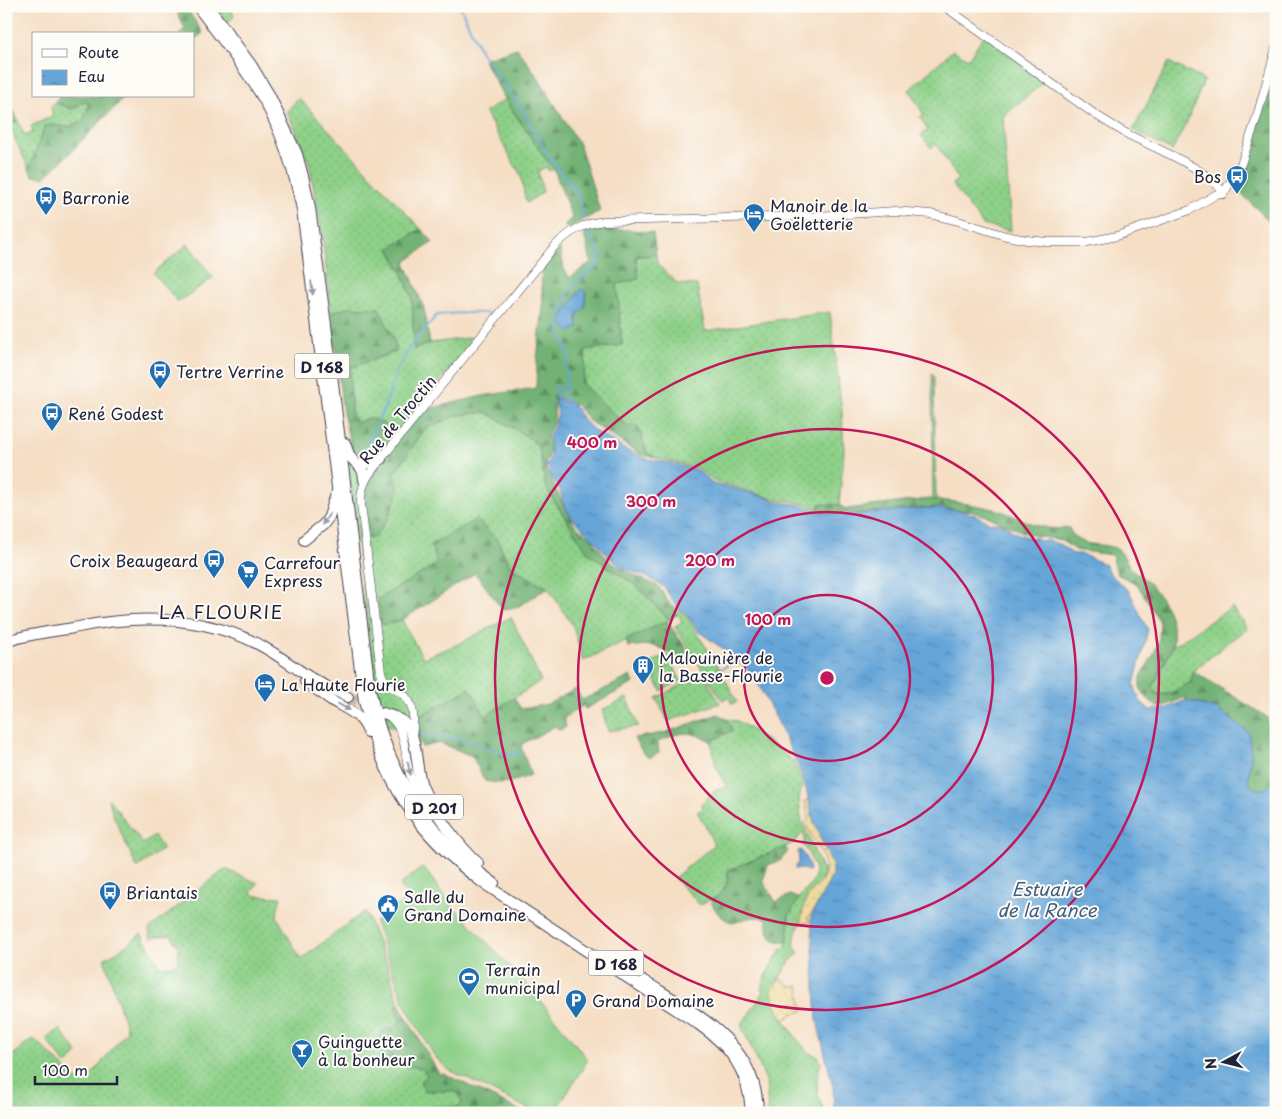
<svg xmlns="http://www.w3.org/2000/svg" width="1282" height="1119" viewBox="0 0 1282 1119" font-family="'Playpen Sans',sans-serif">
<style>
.grass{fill:url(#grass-dots);stroke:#587962}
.forest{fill:url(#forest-firs);stroke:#4a6a58}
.sand{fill:url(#sand-dots);stroke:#887e6c}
.pitch{fill:#8dd088;stroke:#587962}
.water{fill:url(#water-ripples);stroke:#44648a}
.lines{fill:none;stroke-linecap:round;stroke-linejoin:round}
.stream{stroke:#65a5d8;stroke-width:2}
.primary-tunnel{stroke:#cbb8a9;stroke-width:10;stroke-dasharray:10 5;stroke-linecap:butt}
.tertiary-casing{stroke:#423e50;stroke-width:9}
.primary-casing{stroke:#423e50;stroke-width:12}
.tertiary{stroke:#fff;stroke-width:8}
.primary{stroke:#fff;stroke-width:10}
.oneway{fill:#9c9ca7}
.ring{fill:none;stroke:#c2185b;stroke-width:2.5}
.labels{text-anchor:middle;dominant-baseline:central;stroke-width:4;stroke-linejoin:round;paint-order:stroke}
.shield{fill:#fdfcf7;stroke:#646373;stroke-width:1}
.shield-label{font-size:15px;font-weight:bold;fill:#22223b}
.poi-label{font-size:16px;fill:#22223b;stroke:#fdfcf7;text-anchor:start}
.street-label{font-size:16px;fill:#22223b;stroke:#fdfcf7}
.water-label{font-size:18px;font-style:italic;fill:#405d82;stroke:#fdfcf7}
.quarter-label{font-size:19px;letter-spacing:1px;fill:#22223b;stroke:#fdfcf7}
.centre{fill:#c2185b;stroke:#fdfcf7;stroke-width:2.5}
.ring-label{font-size:15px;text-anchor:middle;font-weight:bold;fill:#c2185b;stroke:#fdfcf7;stroke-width:4;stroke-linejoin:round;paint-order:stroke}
</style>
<defs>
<pattern id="grass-dots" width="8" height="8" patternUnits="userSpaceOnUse" patternTransform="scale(1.25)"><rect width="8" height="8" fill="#8dd088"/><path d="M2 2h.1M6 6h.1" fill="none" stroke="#79b276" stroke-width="1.8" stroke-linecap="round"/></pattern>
<pattern id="forest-firs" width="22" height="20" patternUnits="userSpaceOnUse" patternTransform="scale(1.25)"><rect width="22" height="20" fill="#72b274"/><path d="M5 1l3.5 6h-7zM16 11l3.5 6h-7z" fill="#5d9060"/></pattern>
<pattern id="sand-dots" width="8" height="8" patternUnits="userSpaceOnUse" patternTransform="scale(1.25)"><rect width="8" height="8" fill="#eeda9e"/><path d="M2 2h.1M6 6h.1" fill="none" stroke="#ccbb89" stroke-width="1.8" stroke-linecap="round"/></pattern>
<pattern id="water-ripples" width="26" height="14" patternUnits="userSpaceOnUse" patternTransform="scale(1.25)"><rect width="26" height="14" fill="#65a5d8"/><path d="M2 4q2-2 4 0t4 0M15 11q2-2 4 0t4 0" fill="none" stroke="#5386b0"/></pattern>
</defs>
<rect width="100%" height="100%" fill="#fdfcf7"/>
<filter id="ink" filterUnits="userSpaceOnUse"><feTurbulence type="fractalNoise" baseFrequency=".02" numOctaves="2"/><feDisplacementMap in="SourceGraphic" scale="10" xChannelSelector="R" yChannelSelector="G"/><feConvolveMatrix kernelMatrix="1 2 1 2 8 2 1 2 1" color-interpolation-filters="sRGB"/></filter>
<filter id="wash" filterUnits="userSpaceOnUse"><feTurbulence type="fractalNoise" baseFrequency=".0096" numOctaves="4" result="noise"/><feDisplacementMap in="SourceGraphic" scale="20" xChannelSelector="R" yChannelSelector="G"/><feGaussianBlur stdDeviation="1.12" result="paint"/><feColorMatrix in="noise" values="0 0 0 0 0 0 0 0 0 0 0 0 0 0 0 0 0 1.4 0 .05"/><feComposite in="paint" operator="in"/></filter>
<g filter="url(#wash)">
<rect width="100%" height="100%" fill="#f5dec4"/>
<g class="grass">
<polygon points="214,6 230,6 234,16 227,24"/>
<polygon points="986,32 1044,82 1003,116 1011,231 983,225 952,184 958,179 936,144 931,148 921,135 928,130 920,117 924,115 909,90 953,50 968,59"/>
<polygon points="1169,62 1204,80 1189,118 1172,151 1133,130"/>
<polygon points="299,98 421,229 389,249 401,270 412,297 414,350 430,343 475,337 422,404 393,436 385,424 369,418 356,423 351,412 350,368 396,352 349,307 331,313 322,233 309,163 287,111"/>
<polygon points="505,99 544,157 554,169 549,171 546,167 538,171 543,192 526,203 521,176 485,112"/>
<polygon points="84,101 89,105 83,120 69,127 51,125 45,126 29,169 9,126 18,121 25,136 33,132 31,126 53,116 51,107 55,103 73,109"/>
<polygon points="188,244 213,278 178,302 153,273"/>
<polygon points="656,254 657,264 678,284 697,285 705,331 830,312 842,412 844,451 839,505 819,504 819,509 792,501 782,501 721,483 710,478 697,468 657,458 647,453 642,436 625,424 583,385 586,350 622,345 617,284 636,257"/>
<polygon points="932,374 934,376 936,500 933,499"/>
<polygon points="486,412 533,440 539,448 546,488 588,553 638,587 669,620 583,661 573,626 548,588 511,567 497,539 437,564 378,599 382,625 402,620 423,658 456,645 511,617 541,681 485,716 470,688 417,735 383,724 374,682 348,466 353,455 375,473 366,487 370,539 388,518 399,490 394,473 426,428 458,415"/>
<polygon points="672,606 681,611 687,617 720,669 714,673 721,671 737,702 732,704 728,697 722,700 675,627 682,623 679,614 677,615"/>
<path d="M1232,607L1247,628L1193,671L1191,682C1180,688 1169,697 1157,694L1153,688L1155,682L1173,646Z"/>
<polygon points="667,654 681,681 661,691 648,665"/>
<polygon points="703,674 720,703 668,721 656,698"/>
<polygon points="627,698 638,726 608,731 602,710"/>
<path d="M726,719L737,721L751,729L777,748L792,760L803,782L799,799L801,819L821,868L825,871L819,885L808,896L800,924L796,932L794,946L799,953L790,961L771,992L779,1013L797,1039L809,1053L818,1056L821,1063C815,1080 816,1092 823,1109L820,1113H768L766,1080L741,1025L764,992L761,989C767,972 775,955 788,943C788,935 787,924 789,916C798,883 833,889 803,845L805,838L802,833L795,842L769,855L728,883L718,896L700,905L674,878L714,845L705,825L697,812L703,808L702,803L714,791L726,787L716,766L711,741L733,730Z"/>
<polygon points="108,798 143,844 154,836 163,849 137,868 113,815"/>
<path d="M225,869L258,883L251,893L257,896L281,897L278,907L277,917L301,959L365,911L387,964L399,1004L395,1007L438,1075L521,1113H6V1061L33,1038L81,1084L95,1071L127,1030L104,958C118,953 129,943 141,934L161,967L173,965L178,961L179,948L171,935L151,938L149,929Z"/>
</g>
<g class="forest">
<polygon points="179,6 185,6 203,33 194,40 194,34 179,34 185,29 178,14"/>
<polygon points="517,48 538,77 580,146 600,211 574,225 568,230 564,225 572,218 554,169 544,157 505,99 483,59"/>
<polygon points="1276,58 1276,228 1234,186 1243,170"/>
<polygon points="6,94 18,121 9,126 6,120"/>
<polygon points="60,96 126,96 45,178 37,176 33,176 29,169 45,126 51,125 69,127 83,120 89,105 84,101 73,109 55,103"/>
<polygon points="421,229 433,242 405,262 424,308 430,343 414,350 412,297 401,270 389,249"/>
<path d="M591,230H633L653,233L656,254L636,257L639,279L617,284L622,345L586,350L583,385L625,424L638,426L647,453L657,458L641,455L589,421L577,405L553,396C555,410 557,422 547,434C548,444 553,456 544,463L564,507L576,526L592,539L610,562L630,573L658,586L677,615L669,620L638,587L588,553L546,488L539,448L533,440L486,412L458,415L426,428L394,473L399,490L388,518L376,536L369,539L366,487L375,473L353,455L343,413L331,313L349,307L379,308L395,342L396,351L350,368L351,412L356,423L369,418L385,424L393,436L422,404L428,409L482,396L536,388L537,360L543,307L541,272L560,248L564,269L570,278L591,262L584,234Z"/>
<path d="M929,499C951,501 973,504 994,509C1018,515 1038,532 1064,528V527L1069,528C1079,549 1097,542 1115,548C1126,553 1126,566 1134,571C1157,586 1177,616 1173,645C1172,650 1158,674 1155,682L1153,688L1157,694C1169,697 1180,688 1191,682L1193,671L1267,717L1270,746L1276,750V780L1266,789H1255L1248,783L1251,755L1217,709L1186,700V697L1164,706L1157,707L1144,695L1140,687V679L1146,667L1154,654L1159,640L1160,622L1137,584L1117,574L1112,555L1075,550L1061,540L1028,534L987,516L970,511L938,507L857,513L825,512L819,509V504L839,505L846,509Z"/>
<polygon points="476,519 496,539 511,567 547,588 519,606 503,610 475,573 402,620 382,625 378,599 437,564 431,545"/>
<path d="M667,621L690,654L684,659C674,659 668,651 658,647C649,644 638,646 628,647L626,640Z"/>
<path d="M631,676L634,683L585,709L584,705L564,718L566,727L559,730L555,726L522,744L521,747L531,775C513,782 504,785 485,781L472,756L440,743L422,747L417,735L420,716L470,688L485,716L514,698L521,709L548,704L576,689L582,700Z"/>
<path d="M718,714L726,719L733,730L711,741C688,730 681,731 658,742L659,753L649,758L643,753L634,738L664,733Z"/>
<path d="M785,847L788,851L781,860L768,865L763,881L776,902L790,895L799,899L789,915L788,943C771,942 767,935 767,919C755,915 746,918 734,923C722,919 715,913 711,900C724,894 728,884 728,870Z"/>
<path d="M399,1004L439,1074H445L525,1113H412C422,1106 445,1105 458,1107L462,1104L459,1094L453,1091H424L420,1082L427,1076L424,1070C409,1063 386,1068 379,1048C377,1041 378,1036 383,1030L394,1028L400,1021L395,1007Z"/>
</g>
<g class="sand">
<path d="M812,797L836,867L830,886L808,918L810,922L800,924C802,916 803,906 807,898C813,886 827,882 825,865C823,849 810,837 805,823L809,819L805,802Z"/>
<polygon points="780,979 786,981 791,987 799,986 803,1011 792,1014 785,1020 779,1013 771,991"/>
</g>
<g class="pitch">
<polygon points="423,867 449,902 530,988 588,1060 554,1113 537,1113 449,1070 437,1059 432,1052 405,1005 375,922 408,898 400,885"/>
<polygon points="60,1029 78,1054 66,1065 46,1039"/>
</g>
<g class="water">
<path d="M582,289L586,292L585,307L577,316L578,328L570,332C553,320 568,310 575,298C577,294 577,292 582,289Z"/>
<polygon points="554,398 575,406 584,421 596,432 613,441 624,449 646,459 670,463 697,470 713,484 732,488 769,498 781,503 795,504 824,513 846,515 928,508 958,510 975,515 991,523 1000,523 1007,526 1013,532 1030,538 1035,537 1041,541 1047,540 1061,545 1073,554 1081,554 1104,564 1111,575 1129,591 1148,630 1134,685 1140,701 1150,710 1165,709 1186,700 1217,709 1249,733 1251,755 1248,783 1255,789 1266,789 1276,780 1276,1113 832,1113 834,1110 833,1087 817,1021 811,917 832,876 832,865 814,823 804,780 778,722 753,675 728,652 699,632 687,615 676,605 664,587 647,577 623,568 610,558 600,546 572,518 563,503 560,490 551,476 549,467 546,467 545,464 548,463 551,457 549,435 554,427 558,413"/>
<polygon points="801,850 808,862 810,870 808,871 800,868 795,869 796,865 799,863 798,851"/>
</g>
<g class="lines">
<g class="stream">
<polyline points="460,6 482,54 521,108 554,164 578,193 583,220"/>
<polyline points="554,387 566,390 566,364 569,355 560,334 561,311 570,289 575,282 595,268 601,255 587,231"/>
<polyline points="552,393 567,400 571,405"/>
<path d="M368,442L385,406L397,370L413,343L437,315C452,314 483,310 495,315"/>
<polyline points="709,676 725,667 734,657"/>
<polyline points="421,734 430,738 450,737 513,755 519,752"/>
</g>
</g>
</g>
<g filter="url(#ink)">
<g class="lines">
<polyline class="primary-tunnel" points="348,697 370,707"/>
<g class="tertiary-casing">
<g id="tertiary">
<path d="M944,6L1093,113C1105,121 1117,128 1129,135C1151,146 1215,172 1223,194"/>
<polyline points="1223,194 1240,167 1256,120 1276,48"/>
<path d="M390,717C406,731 404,748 408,767C411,780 417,793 425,803H431"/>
<path d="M412,736C414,724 415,707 406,697C396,686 387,692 381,672L361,504C360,484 369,474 381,459L554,247C569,231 583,224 604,221L817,216L895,211L930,214L955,220L1006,236L1027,240L1048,242H1087L1117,236L1190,210L1217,194H1223"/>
</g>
</g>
<g class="primary-casing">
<g id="primary">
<path d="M197,6C220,37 245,67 264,100C283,135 294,171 302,209L364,701C382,781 417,834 483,883L698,1024C731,1047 749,1071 751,1113"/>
<path d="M208,6L252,66L270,96L297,154L304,180L310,208L326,325L370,689C386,768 426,836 494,883"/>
<path d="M345,443C347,448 348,454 352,459C360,468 363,466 364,480"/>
<polyline points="360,465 381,459"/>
<polyline points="304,540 323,525 329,517 336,494"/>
<path d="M6,642C20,635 56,631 73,628C135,615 199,615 256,643C276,653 292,666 311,678C323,685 336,691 348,697"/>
<path d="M305,681C314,688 324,695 334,702C348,710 362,715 368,732"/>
<path d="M383,713C388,715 395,716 401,720C420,732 414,769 423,788C433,812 459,845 478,863"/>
<path d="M644,981C695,1013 758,1043 758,1113"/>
</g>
</g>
<use href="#tertiary" class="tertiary"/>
<use href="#primary" class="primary"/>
</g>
<defs><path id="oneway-solid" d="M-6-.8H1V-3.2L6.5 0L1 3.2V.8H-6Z" transform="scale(1.25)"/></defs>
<g class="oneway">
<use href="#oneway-solid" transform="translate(312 288) rotate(83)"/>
<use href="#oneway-solid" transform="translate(326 519) rotate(125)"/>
<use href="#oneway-solid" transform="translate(344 707) rotate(28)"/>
<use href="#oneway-solid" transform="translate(409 768) rotate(77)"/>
</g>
</g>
<g class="ring">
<circle cx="827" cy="678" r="83"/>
<circle cx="827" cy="678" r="166"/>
<circle cx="827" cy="678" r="249"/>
<circle cx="827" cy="678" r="332"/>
</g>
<defs>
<g id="bus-pin" transform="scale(1.125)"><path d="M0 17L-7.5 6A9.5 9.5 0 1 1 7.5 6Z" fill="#1f6fb2" stroke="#fdfcf7"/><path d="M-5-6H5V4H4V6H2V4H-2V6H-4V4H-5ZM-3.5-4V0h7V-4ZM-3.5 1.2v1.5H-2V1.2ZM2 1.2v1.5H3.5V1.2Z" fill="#fff"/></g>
<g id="hotel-pin" transform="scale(1.125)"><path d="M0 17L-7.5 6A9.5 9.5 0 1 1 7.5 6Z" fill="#1f6fb2" stroke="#fdfcf7"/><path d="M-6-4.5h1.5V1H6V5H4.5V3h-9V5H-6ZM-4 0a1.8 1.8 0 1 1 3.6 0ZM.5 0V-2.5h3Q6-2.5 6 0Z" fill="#fff"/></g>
<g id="supermarket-pin" transform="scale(1.125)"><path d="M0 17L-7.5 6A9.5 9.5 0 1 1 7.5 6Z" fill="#1f6fb2" stroke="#fdfcf7"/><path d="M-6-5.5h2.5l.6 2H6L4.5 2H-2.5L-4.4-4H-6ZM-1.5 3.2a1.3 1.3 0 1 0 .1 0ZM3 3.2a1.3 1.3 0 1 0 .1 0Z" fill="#fff"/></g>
<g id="building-pin" transform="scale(1.125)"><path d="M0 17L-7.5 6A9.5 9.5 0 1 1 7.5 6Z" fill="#1f6fb2" stroke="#fdfcf7"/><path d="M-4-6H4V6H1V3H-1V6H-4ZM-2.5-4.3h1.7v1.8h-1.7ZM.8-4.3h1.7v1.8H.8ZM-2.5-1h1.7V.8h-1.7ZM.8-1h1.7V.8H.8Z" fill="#fff"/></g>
<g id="civic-pin" transform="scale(1.125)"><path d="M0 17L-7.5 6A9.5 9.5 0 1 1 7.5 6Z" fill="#1f6fb2" stroke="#fdfcf7"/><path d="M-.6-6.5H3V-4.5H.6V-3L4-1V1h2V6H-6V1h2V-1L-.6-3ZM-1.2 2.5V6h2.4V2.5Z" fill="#fff"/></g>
<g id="stadium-pin" transform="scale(1.125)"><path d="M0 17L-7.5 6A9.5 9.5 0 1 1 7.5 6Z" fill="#1f6fb2" stroke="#fdfcf7"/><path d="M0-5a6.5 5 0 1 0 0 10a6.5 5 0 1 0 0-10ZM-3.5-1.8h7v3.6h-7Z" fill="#fff"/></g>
<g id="parking-pin" transform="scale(1.125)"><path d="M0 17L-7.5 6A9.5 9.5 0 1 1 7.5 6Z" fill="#1f6fb2" stroke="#fdfcf7"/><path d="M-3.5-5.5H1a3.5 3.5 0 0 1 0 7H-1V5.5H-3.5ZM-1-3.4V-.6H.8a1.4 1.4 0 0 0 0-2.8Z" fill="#fff"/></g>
<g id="bar-pin" transform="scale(1.125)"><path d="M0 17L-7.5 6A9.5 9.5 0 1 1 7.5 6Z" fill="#1f6fb2" stroke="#fdfcf7"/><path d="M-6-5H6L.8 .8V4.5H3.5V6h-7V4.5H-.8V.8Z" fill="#fff"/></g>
</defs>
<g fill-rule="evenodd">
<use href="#bus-pin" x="1237" y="176"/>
<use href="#bus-pin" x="46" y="197"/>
<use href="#hotel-pin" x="754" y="214"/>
<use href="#bus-pin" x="160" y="371"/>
<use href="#bus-pin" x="52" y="413"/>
<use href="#bus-pin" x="214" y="560"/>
<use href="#supermarket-pin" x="248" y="571"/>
<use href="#building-pin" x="643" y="666"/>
<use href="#hotel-pin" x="265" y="684"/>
<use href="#bus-pin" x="110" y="892"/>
<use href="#civic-pin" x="388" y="905"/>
<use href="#stadium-pin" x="469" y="978"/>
<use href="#parking-pin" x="576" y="1000"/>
<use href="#bar-pin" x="302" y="1050"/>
</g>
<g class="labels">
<g class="shield">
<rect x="294.5" y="353.5" width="55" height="25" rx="4"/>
<rect x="405" y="794.5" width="58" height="25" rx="4"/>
<rect x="588.5" y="950.5" width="55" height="25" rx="4"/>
</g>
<g class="shield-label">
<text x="322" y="366">D 168</text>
<text x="434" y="807">D 201</text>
<text x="616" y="963">D 168</text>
</g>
<g class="poi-label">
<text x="1221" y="176" text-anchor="end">Bos</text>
<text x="62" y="197">Barronie</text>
<text x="770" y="205">Manoir de la<tspan x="770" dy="18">Goëletterie</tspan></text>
<text x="176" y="371">Tertre Verrine</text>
<text x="68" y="413">René Godest</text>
<text x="198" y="560" text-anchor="end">Croix Beaugeard</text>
<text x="264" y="562">Carrefour<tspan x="264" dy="18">Express</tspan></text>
<text x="659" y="657">Malouinière de<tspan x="659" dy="18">la Basse-Flourie</tspan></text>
<text x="281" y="684">La Haute Flourie</text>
<text x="126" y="892">Briantais</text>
<text x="404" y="896">Salle du<tspan x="404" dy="18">Grand Domaine</tspan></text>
<text x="485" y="969">Terrain<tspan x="485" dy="18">municipal</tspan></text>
<text x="592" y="1000">Grand Domaine</text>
<text x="318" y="1041">Guinguette<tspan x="318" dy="18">à la bonheur</tspan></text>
</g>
<g class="street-label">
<text transform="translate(397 419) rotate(-50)">Rue de Troctin</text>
</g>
<g class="water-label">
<text x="1047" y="888">Estuaire<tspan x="1047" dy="21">de la Rance</tspan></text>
</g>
<g class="quarter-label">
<text x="221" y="611">LA FLOURIE</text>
</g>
</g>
<circle cx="827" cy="678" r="8" class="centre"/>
<g class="ring-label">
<text x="592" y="448">400 m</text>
<text x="651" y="507">300 m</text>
<text x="710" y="566">200 m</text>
<text x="768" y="625">100 m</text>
</g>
<rect width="1282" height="1119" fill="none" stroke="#fdfcf7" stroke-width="25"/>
<rect x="32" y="32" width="162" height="65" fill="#fdfcf7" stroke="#a5a5ac"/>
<rect x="42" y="49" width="25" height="8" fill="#ffffff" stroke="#a5a5ac"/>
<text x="78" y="58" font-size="15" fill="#22223b">Route</text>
<rect x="42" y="70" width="25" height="15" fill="url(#water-ripples)" stroke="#a5a5ac"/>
<text x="78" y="82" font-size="15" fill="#22223b">Eau</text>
<g transform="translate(1224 1062) rotate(263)" stroke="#fdfcf7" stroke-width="4" paint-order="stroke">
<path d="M0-4L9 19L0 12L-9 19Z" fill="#22223b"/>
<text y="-8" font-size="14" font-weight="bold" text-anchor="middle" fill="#22223b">N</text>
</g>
<path d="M35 1076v8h82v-8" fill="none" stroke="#22223b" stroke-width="2.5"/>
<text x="42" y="1076" font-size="15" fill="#22223b" stroke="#fdfcf7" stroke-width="4" paint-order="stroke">100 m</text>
</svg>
